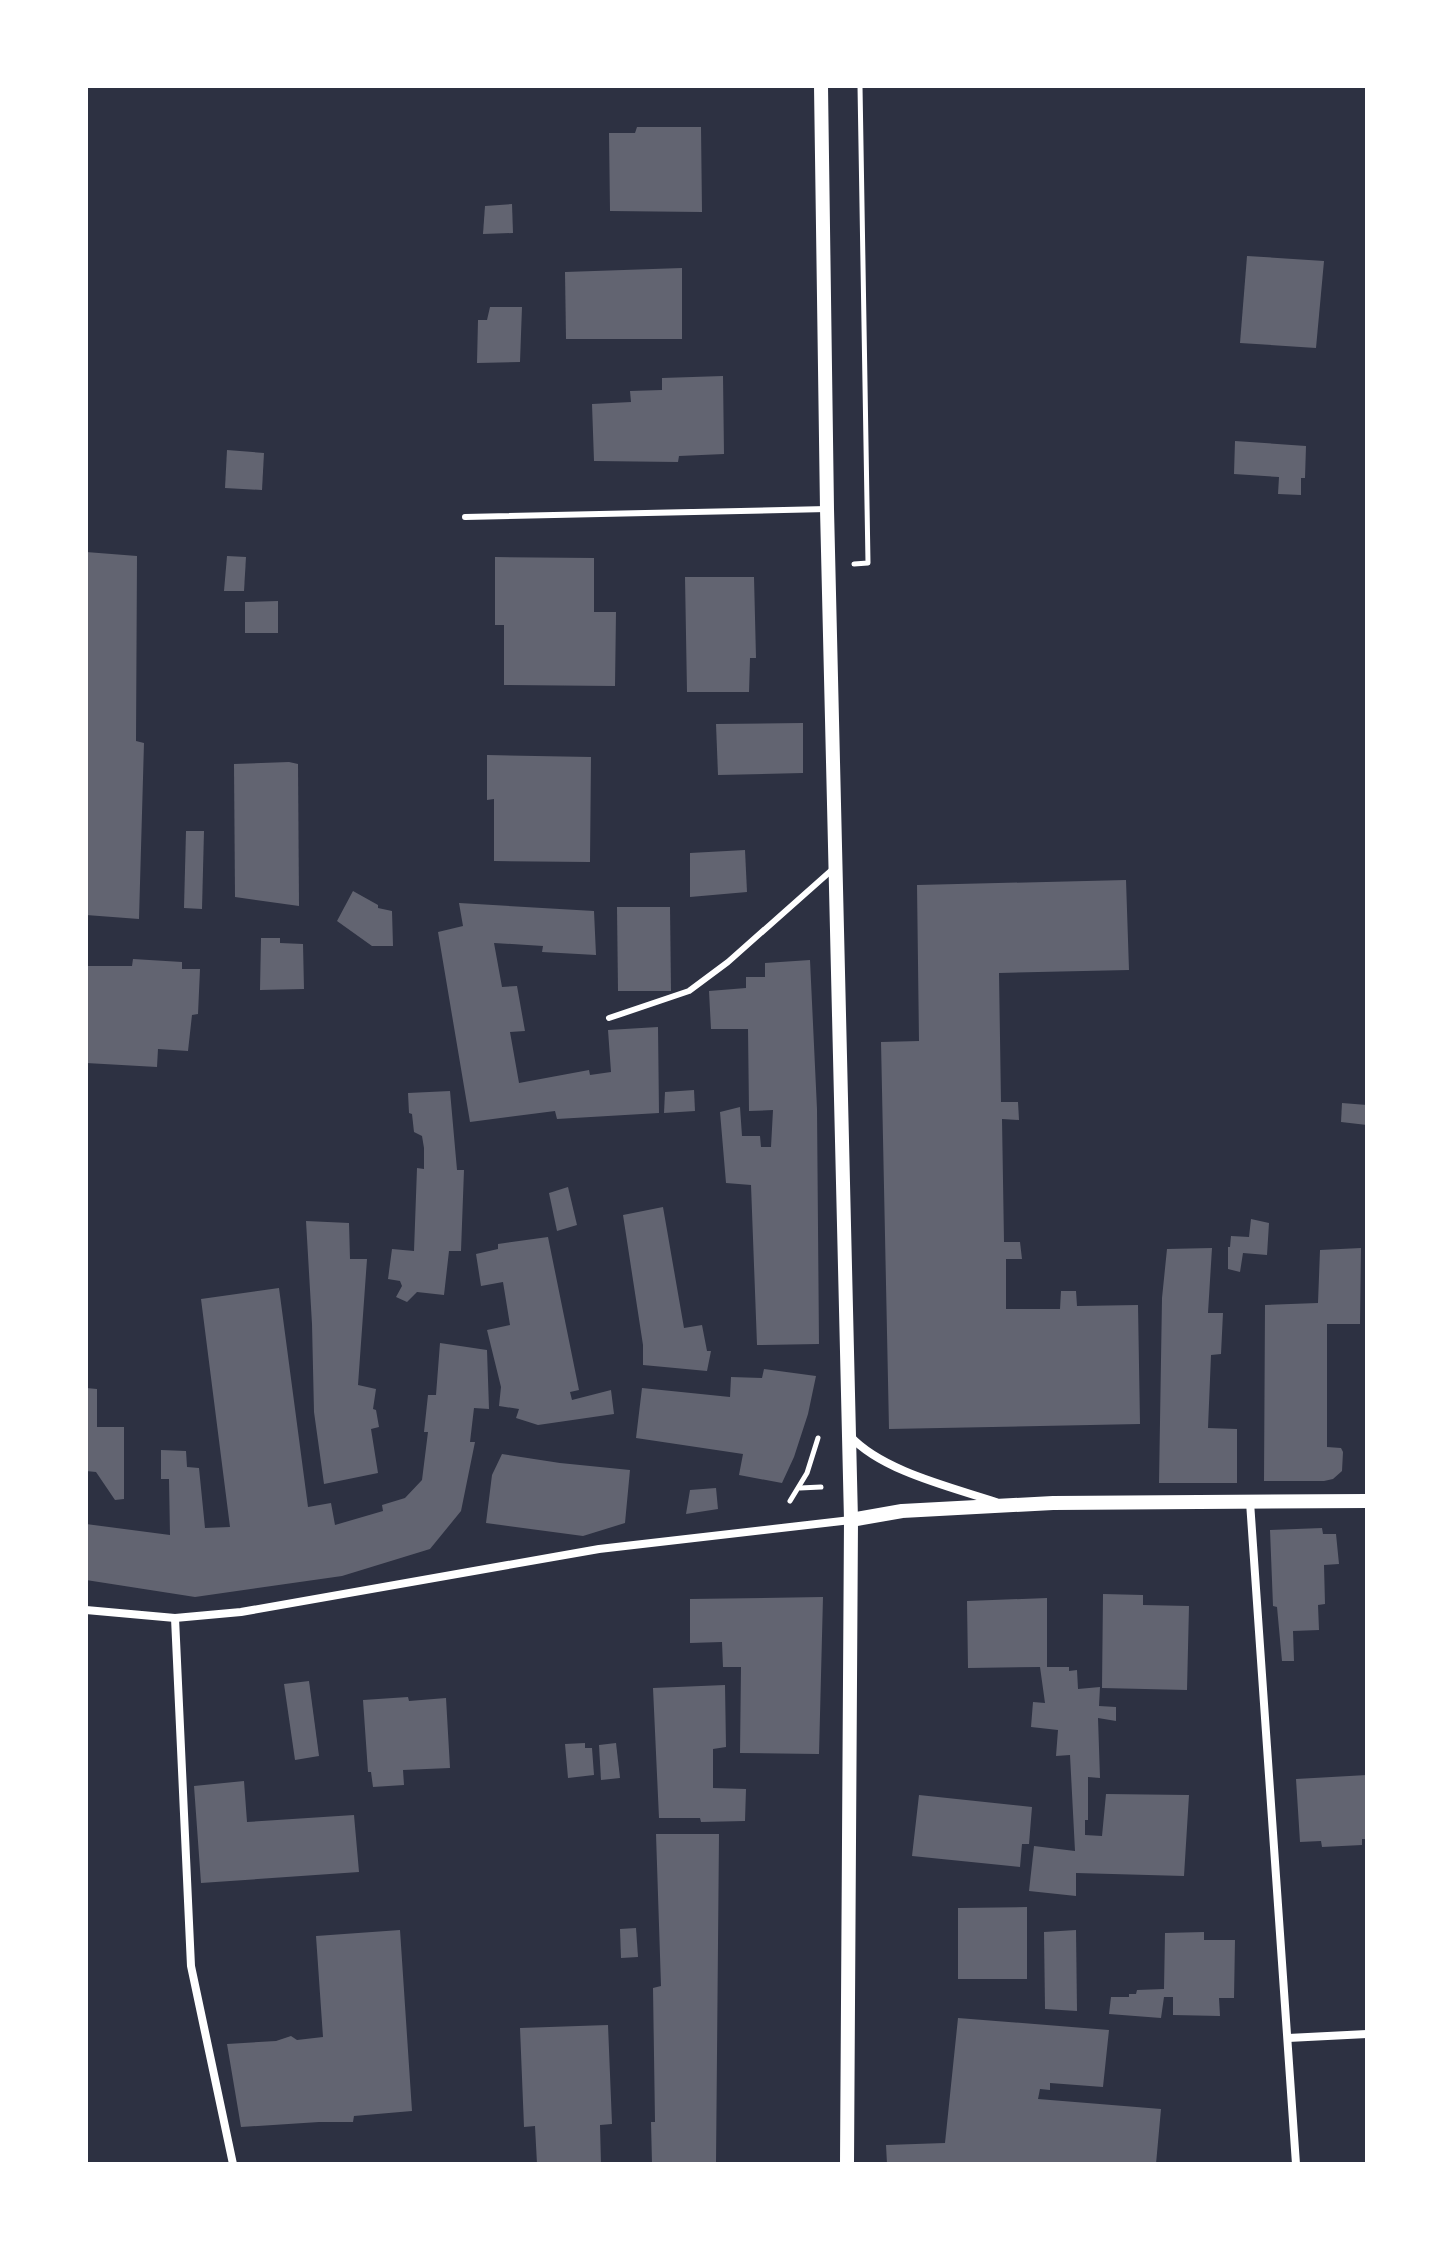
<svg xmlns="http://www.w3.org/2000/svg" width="1453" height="2250" viewBox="0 0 1453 2250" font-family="'Public Sans',sans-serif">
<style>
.building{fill:#626471}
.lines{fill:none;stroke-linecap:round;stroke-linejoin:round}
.path{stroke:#fff;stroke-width:5}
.service{stroke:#fff;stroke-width:6}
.minor{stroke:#fff;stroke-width:8}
.tertiary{stroke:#fff;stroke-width:14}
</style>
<rect width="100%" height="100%" fill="#2d3142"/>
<g class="building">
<polygon points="637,127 701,127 702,212 610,211 609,133 635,133"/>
<polygon points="512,204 513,233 483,234 485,206"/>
<polygon points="1247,256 1324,261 1316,348 1240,343"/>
<polygon points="682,268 682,339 566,339 565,272"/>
<polygon points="490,307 522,307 520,362 477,363 478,320 487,320"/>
<polygon points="723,376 724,454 679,456 678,462 594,461 592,404 631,402 630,391 662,390 662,378"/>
<polygon points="1235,441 1306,446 1305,478 1301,478 1301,495 1278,494 1279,477 1234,474"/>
<polygon points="227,450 264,453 262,490 225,488"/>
<polygon points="86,552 137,556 136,741 144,743 139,919 86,915"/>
<polygon points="227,556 246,557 244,591 224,591"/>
<polygon points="495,557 594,558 594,612 616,612 615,686 504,685 504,625 495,625"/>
<polygon points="685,577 754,577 756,658 750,658 749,692 687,692"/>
<polygon points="278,601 278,633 245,633 245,602"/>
<polygon points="803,723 803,773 718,775 716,724"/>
<polygon points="487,755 591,757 590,862 494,861 494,799 487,800"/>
<polygon points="289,762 298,764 299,906 235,897 234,764"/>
<polygon points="186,831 204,831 202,909 184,908"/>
<polygon points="745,850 747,892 690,897 690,853"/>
<polygon points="1126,880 1129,970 999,973 1001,1102 1018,1102 1019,1120 1002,1119 1004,1242 1020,1242 1022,1259 1006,1259 1006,1309 1060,1309 1061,1291 1076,1291 1077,1306 1138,1305 1140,1424 889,1429 881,1042 919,1041 917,885"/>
<polygon points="353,891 378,905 378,908 392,911 393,946 372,946 337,921"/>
<polygon points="459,903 594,911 596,955 542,952 543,946 494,943 502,987 517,986 525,1031 510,1032 519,1083 589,1070 590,1075 611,1072 608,1030 658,1027 659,1113 557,1119 555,1111 470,1122 438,932 463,926"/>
<polygon points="617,907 670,907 671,991 618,991"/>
<polygon points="261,938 280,938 280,943 303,944 304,989 260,990"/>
<polygon points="133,959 182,962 182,969 200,969 198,1014 192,1015 188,1051 158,1049 157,1067 86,1063 86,966 132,966"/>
<polygon points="810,960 817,1109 819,1344 757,1345 751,1185 726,1183 720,1112 740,1107 742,1136 760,1136 761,1147 771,1147 773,1110 749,1111 748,1029 711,1029 709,991 746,988 746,977 765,977 765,963"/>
<polygon points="694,1090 695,1111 664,1113 665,1092"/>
<polygon points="450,1091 457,1170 464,1170 461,1251 449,1251 444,1295 417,1292 407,1302 396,1297 402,1286 400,1281 388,1279 392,1249 414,1251 417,1168 424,1169 424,1148 422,1136 414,1132 412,1114 409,1113 408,1093"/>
<polygon points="1342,1103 1367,1105 1367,1125 1341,1122"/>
<polygon points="568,1187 577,1225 557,1231 549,1193"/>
<polygon points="663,1207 684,1328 702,1325 707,1351 711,1351 707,1371 643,1365 643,1345 623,1215"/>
<polygon points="1251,1219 1269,1223 1267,1255 1243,1253 1240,1272 1228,1269 1228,1247 1230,1247 1231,1236 1249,1237"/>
<polygon points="306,1221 349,1223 350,1259 367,1259 358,1385 376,1389 373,1409 376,1410 379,1427 371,1429 378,1473 324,1484 314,1412 312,1324"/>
<polygon points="548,1237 579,1390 570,1392 572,1400 611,1390 614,1414 538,1425 516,1418 519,1409 499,1406 501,1387 487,1330 510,1325 503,1282 481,1286 476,1254 498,1249 498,1244"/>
<polygon points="1212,1248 1208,1313 1223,1313 1221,1354 1211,1355 1208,1428 1237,1429 1237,1483 1159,1483 1162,1298 1167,1249"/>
<polygon points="1361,1248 1360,1324 1327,1324 1327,1447 1341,1448 1343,1452 1342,1471 1333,1479 1324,1481 1264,1481 1265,1305 1318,1303 1320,1250"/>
<polygon points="279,1288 308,1507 331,1503 335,1525 383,1511 382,1505 405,1498 422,1480 428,1432 424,1432 428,1395 436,1395 440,1343 487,1350 489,1409 474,1408 470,1442 475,1442 461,1511 430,1549 342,1576 195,1597 86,1580 86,1524 170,1535 169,1479 161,1479 161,1450 186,1451 187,1467 199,1468 205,1528 230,1527 201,1299"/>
<polygon points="764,1369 816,1376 808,1414 794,1457 782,1483 739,1475 743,1454 636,1438 642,1388 730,1397 731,1377 762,1378"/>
<polygon points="86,1388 97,1389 97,1427 124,1427 124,1499 115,1500 96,1472 86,1471"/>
<polygon points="502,1454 560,1463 630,1470 625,1523 583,1536 486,1523 492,1475"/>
<polygon points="716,1488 718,1509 686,1514 690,1490"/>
<polygon points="1322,1528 1323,1534 1336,1534 1339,1564 1324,1565 1325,1604 1318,1605 1319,1630 1293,1631 1294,1661 1282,1661 1277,1607 1273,1606 1270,1530"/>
<polygon points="1103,1594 1143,1595 1143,1605 1189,1606 1187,1690 1102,1688"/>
<polygon points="823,1597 819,1754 740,1753 741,1667 723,1667 722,1642 690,1643 690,1599"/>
<polygon points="1047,1598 1047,1667 1069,1667 1069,1671 1077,1670 1078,1689 1100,1687 1099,1706 1116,1707 1116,1721 1098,1718 1100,1778 1088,1777 1088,1820 1085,1820 1085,1835 1102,1836 1106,1794 1189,1795 1184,1876 1076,1873 1076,1896 1029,1891 1034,1846 1075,1851 1070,1755 1056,1756 1058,1730 1031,1727 1033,1702 1045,1703 1040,1667 968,1668 967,1601"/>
<polygon points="309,1681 319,1756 295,1760 284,1684"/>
<polygon points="725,1685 726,1747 713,1749 713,1788 746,1789 745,1821 701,1822 700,1818 659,1818 653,1688"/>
<polygon points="408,1697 409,1701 446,1698 450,1768 403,1770 404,1785 373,1787 371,1772 368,1772 363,1700"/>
<polygon points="585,1743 585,1748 592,1748 594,1775 568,1778 565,1744"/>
<polygon points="616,1743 620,1778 601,1780 599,1745"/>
<polygon points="1367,1775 1367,1839 1362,1839 1362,1845 1322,1847 1321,1841 1300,1842 1296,1779"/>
<polygon points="244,1781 247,1822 354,1815 359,1872 201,1883 194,1786"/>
<polygon points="919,1795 1032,1807 1029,1844 1022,1844 1020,1867 912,1856"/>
<polygon points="656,1834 719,1834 716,2164 652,2164 651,2122 655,2122 653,1988 661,1986"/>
<polygon points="1027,1907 1027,1979 958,1979 958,1908"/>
<polygon points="636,1928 638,1957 621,1958 620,1929"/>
<polygon points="400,1930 412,2111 354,2116 353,2122 319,2122 241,2127 227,2044 276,2041 291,2036 297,2040 323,2037 316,1936"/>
<polygon points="1076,1930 1077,2011 1045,2009 1044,1932"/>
<polygon points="1204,1932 1204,1940 1235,1940 1234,1998 1219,1998 1220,2016 1173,2015 1173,1997 1164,1997 1161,2018 1109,2014 1111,1997 1129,1997 1129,1994 1136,1994 1137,1990 1164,1989 1165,1933"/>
<polygon points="958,2018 1109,2030 1103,2087 1050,2083 1050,2090 1040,2089 1038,2099 1161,2109 1156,2164 887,2164 886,2145 945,2143"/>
<polygon points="608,2025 612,2124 600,2125 601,2164 537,2164 535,2126 524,2127 520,2028"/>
</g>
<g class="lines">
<g class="path">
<polyline points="854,564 868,563 860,86"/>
<polyline points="800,1488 821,1487"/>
<polyline points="790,1501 807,1473 818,1438"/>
</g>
<g class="service">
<polyline points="465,517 827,509"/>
<polyline points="609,1018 689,991 728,962 833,869"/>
</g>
<g class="minor">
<path d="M850,1436C882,1471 951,1487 996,1502"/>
<polyline points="1250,1502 1296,2164"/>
<polyline points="86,1610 175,1618 241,1612 599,1549 851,1520"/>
<polyline points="175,1618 191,1966 233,2164"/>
<polyline points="1288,2038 1367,2034"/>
</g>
<g class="tertiary">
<polyline points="821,86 827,509 851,1520 847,2164"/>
<polyline points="851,1520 902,1511 1053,1503 1367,1501"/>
</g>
</g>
<rect width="1453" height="2250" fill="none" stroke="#ffffff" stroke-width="176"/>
</svg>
